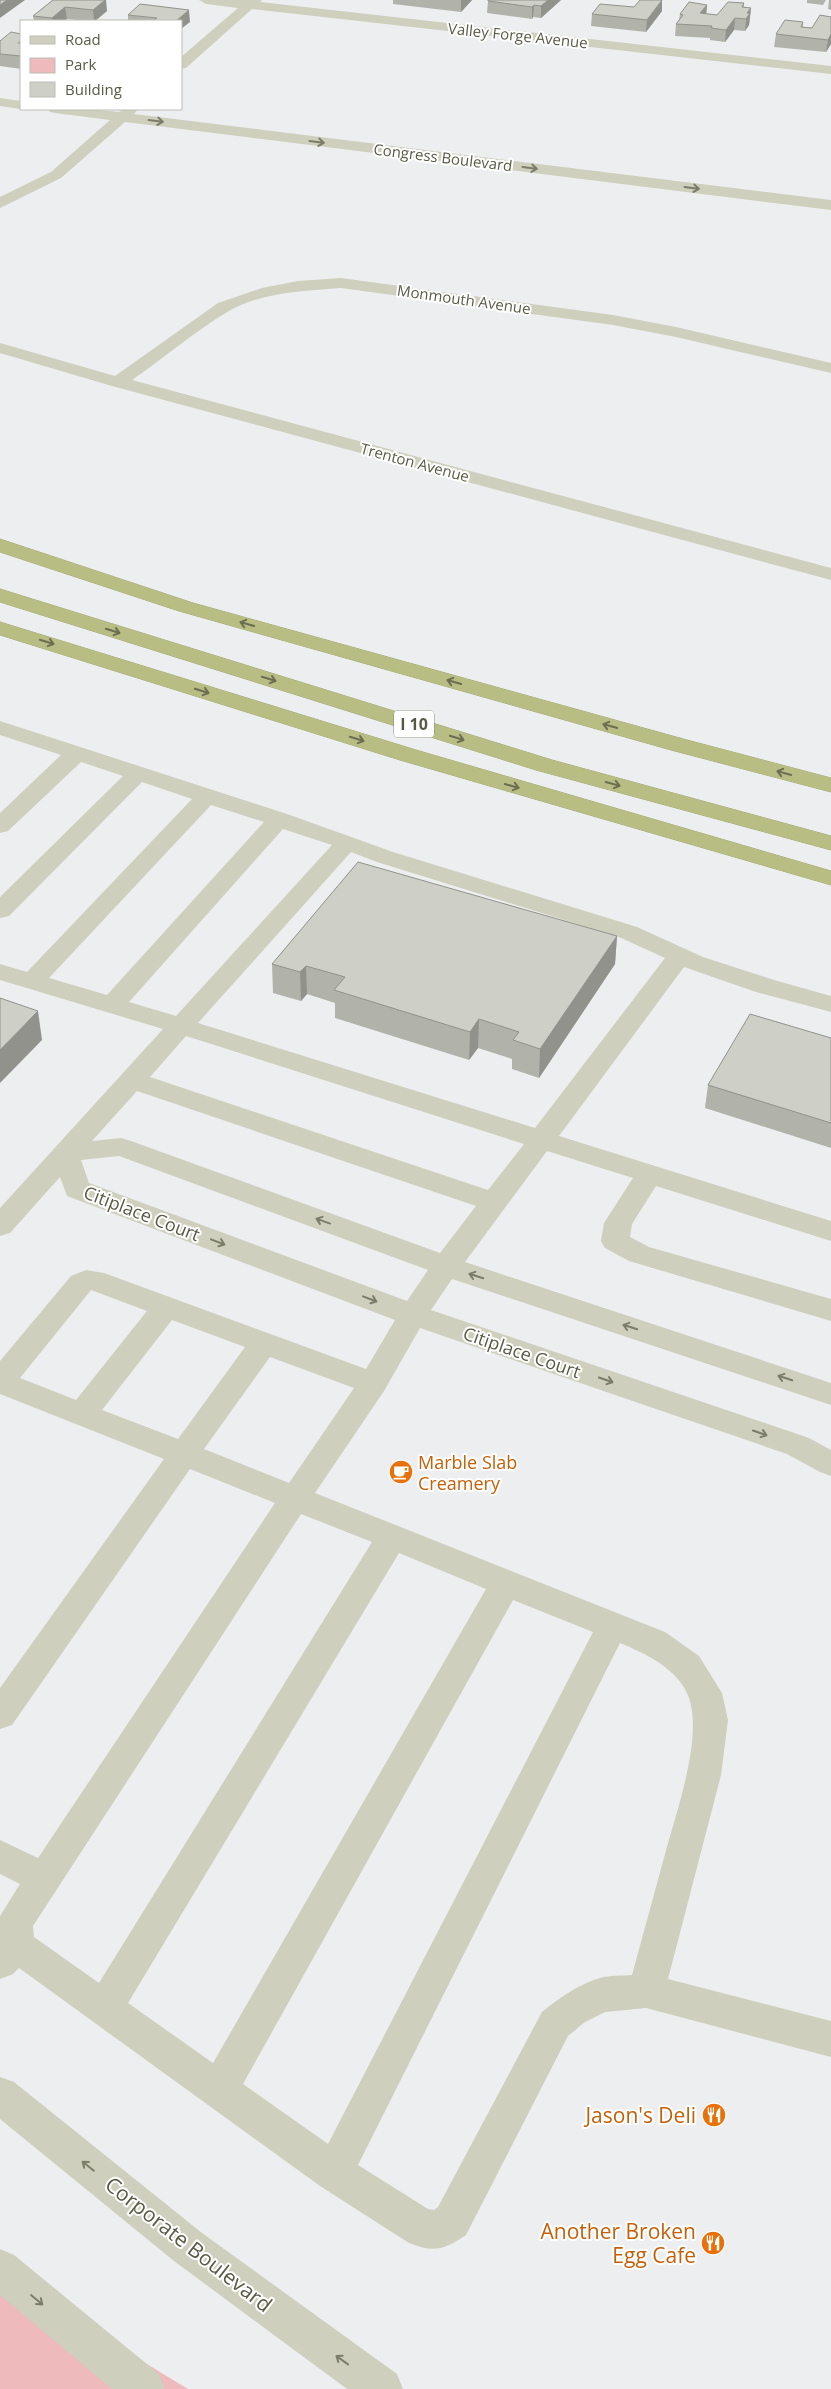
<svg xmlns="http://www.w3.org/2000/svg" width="831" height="2389" viewBox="0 0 831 2389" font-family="'Open Sans',sans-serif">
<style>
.green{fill:#eebabc}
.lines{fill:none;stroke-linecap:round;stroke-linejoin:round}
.highway-casing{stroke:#a3a86f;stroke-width:1}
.minor{fill:#cfcfbd;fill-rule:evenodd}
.highway{fill:#b8bd84;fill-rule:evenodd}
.wall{fill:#b1b3ab}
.shaded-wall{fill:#90928b}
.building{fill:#ced0c7;stroke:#90928b}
.oneway{stroke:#7c7d69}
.oneway2{stroke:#6c6e52}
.labels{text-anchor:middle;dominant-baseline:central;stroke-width:4;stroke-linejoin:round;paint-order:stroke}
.far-street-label{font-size:15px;fill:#595a45;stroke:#fff}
.shield{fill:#fff;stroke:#8b8c7d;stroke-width:1}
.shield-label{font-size:16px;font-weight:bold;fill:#595a45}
.street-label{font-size:18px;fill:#595a45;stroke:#fff}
.food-label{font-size:18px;fill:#c56008;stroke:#fff;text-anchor:start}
.near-food-label{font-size:21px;fill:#c56008;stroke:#fff;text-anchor:end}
.near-street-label{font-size:21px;fill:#595a45;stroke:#fff}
</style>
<rect width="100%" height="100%" fill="#edeef0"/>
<polygon class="green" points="0,2275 188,2389 0,2389"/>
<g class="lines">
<g class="highway-casing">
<g id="highway">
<polygon points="0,539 193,603 687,740 831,778 831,792 671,750 179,611 0,552"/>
<polygon points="0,589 552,760 831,836 831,850 536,770 0,602"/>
<polygon points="0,622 416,750 831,871 831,885 400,760 0,635"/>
</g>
</g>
<g class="minor">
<polygon points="199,0 262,0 260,2 831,66 831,74 252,9 186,68 181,69 181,57 238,8 206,4"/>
<polygon points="0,98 21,101 21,109 23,109 21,109 0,106"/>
<polygon points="48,109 88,109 119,112 123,109 138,109 134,114 831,200 831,210 125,122 61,178 0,208 0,197 51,172 110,120 55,113 50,112"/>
<path d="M341,278L613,315L676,327L831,363V373L676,337L613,325L341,288C304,291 262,292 229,311C195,331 164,358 132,380L831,568V580L112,386L0,353V343L115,376L218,303L262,288L298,281Z"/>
<path d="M0,721L287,814L393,852L637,927L703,957L774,980L831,996V1012L756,992L684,967L559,1136L831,1221V1241L656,1186L632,1224L630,1237L649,1247L831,1299V1321L629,1261L605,1248L601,1241L604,1223L633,1178L547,1151L465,1262L831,1383V1405L452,1279L431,1310L809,1438L831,1450V1476L820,1472L787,1454L420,1328L384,1391L315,1493L665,1632L699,1656L722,1693L728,1720L721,1775L668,1979L831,2021V2057L646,2008L605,2012L585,2022L568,2036L466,2235C444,2250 434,2253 409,2243L320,2186L19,1968L13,1974L0,1979V1916L20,1884L0,1874V1840L38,1858L275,1503L190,1469L12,1725L0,1729V1688L164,1459L0,1394V1361L71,1276L86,1270L104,1273L366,1369L395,1320L67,1196L60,1177L10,1233L0,1236V1208L163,1029L0,980V964L27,972L192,799L142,782L9,916L0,918V897L123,776L81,762L8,831L0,833V813L61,755L0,735ZM211,805L264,822L107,995L49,978ZM283,829L332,845L176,1016L129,1002ZM351,852L377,862L619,937L665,958L535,1128L198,1023ZM186,1036L524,1144L488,1190L150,1077ZM137,1091L476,1206L440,1253L131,1141L121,1138L92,1141ZM119,1156L428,1270L407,1301L89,1183L81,1160ZM91,1290L147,1311L76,1400L20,1378ZM172,1320L245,1347L178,1439L102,1410ZM270,1357L354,1388L289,1483L204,1449ZM301,1514L372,1542L99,1983L34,1937L33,1926ZM399,1553L486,1589L213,2063L128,2003ZM513,1600L593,1632L328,2144L243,2084ZM620,1643C645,1653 680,1670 689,1698C703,1738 676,1813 665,1854C654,1894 643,1935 632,1975C622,1976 610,1975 600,1978C579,1984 559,1998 542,2012L438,2207L434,2210L428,2209L358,2165Z"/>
<polygon points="0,2077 14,2082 202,2233 397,2374 403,2389 347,2389 174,2261 0,2119"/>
<polygon points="0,2249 14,2255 159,2374 165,2389 112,2389 0,2295"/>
</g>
<use href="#highway" class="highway"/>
</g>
<g class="wall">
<polygon points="53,0 107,11 95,21 86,21 67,19 64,21 34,21 33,16"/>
<polygon points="393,0 472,0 461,12 393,4"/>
<polygon points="488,0 561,0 541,18 533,17 532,19 487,13 488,1"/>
<polygon points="807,0 826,0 823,5 807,3"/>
<polygon points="829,0 831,0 831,10 828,9"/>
<polygon points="744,3 744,7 751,8 749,25 745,31 734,30 725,42 710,40 710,38 675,36 676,24 679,20 680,14 707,5 706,14 717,15"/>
<polygon points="662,11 646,32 591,26 592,14"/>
<polygon points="128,15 190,22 128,21"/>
<polygon points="831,17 831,44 826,52 774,47 776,34 803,22 803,27 812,28"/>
<polygon points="21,34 21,69 0,66 0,41"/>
<polygon points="617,936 615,964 539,1078 512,1069 512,1059 478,1048 469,1060 335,1018 335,1003 307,994 301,1001 273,993 272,964"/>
<polygon points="831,1038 831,1148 705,1108 708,1085"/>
</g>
<g class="shaded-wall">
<polygon points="7,0 25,0 0,18 0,5"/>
<polygon points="105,0 106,0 107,11 95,21 94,21 93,10"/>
<polygon points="461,0 472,0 461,12"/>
<polygon points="548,0 561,0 541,18 541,6"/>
<polygon points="662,0 662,11 646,32 647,20"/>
<polygon points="534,5 533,17 532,19 532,7"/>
<polygon points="707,5 706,17 700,13"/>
<polygon points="65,7 67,19 64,21 52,21 52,18"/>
<polygon points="751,8 749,25 745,31 747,13"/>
<polygon points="189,10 190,22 181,29 181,21 176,21"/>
<polygon points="735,18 734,30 725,42 726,30"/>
<polygon points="831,34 831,44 826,52 828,40"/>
<polygon points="617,936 615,964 539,1078 540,1049"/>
<polygon points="306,966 307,994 301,1001 300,972"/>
<polygon points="38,1011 42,1040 0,1083 0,1050"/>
<polygon points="479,1019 478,1048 469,1060 470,1032"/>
</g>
<g class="building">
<polygon points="0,0 7,0 0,5"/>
<polygon points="53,0 105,0 93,10 65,7 52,18 33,16"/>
<polygon points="488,0 548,0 541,6 534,5 532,7 488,1"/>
<polygon points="640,0 662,0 647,20 592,14 600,4 634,7"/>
<polygon points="689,2 707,5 700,13 717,15 728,2 744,3 742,7 751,8 747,13 750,13 746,19 735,18 726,30 711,28 712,26 676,24 683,15 680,14"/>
<polygon points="140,4 189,10 176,21 153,21 157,18 128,15"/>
<polygon points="820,15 831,17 831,34 828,40 776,34 785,20 803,22 801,27 812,28"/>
<polygon points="11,32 21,34 21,41 18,43 21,43 21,56 0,54 0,41"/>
<polygon points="358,862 617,936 540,1049 513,1040 519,1032 479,1019 470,1032 334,990 345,977 306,966 300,972 272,964"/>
<polygon points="0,998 38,1011 0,1050"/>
<polygon points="750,1014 831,1038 831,1123 708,1085"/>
</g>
<defs><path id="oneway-shaft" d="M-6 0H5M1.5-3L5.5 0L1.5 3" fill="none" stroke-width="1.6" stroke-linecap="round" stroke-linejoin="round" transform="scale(1.25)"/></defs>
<g class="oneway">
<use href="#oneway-shaft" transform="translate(156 121) rotate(7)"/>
<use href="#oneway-shaft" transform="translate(317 142) rotate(7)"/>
<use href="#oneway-shaft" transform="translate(530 168) rotate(7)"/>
<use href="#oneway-shaft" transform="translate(692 188) rotate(7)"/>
<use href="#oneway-shaft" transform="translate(323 1221) rotate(-160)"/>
<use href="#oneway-shaft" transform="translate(218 1242) rotate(21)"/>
<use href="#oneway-shaft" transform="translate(476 1276) rotate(-162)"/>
<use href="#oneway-shaft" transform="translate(370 1299) rotate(21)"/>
<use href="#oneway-shaft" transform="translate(630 1327) rotate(-162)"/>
<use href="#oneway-shaft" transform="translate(785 1378) rotate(-162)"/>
<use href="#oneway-shaft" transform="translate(606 1380) rotate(19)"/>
<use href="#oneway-shaft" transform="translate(760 1433) rotate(19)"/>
<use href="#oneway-shaft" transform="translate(88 2166) rotate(-141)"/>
<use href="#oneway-shaft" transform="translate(37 2300) rotate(40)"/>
<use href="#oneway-shaft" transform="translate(342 2360) rotate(-144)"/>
</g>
<g class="oneway2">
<use href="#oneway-shaft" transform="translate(247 624) rotate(-164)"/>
<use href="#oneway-shaft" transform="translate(113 631) rotate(17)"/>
<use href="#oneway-shaft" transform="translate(47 642) rotate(17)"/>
<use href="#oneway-shaft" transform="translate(269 679) rotate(17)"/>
<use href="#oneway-shaft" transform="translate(454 682) rotate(-164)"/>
<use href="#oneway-shaft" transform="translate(202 691) rotate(17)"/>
<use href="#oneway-shaft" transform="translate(610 726) rotate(-164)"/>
<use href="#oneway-shaft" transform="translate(457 738) rotate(17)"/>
<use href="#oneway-shaft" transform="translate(357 739) rotate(17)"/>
<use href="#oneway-shaft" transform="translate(784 773) rotate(-165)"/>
<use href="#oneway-shaft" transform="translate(613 784) rotate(15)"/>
<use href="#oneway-shaft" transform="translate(512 786) rotate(16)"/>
</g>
<defs>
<g id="cafe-disc" transform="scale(1.25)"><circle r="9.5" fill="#e8710a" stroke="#fff"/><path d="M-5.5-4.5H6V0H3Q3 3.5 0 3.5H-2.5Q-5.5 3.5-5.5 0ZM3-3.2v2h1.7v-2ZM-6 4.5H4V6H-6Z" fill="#fff"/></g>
<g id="restaurant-disc" transform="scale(1.25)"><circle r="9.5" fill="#e8710a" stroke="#fff"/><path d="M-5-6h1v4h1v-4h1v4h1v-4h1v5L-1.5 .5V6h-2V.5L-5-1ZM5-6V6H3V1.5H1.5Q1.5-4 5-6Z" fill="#fff"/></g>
</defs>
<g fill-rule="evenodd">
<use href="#cafe-disc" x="401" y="1472"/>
<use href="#restaurant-disc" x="714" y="2115"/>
<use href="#restaurant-disc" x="713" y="2243"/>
</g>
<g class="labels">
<g class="far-street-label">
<text transform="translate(518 35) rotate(6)">Valley Forge Avenue</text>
<text transform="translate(443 157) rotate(7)">Congress Boulevard</text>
<text transform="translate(464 299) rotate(8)">Monmouth Avenue</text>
<text transform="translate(415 462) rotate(15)">Trenton Avenue</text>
</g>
<rect class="shield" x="394" y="710.5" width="40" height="27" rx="4"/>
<g class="shield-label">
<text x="414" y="724">I 10</text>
</g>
<g class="street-label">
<text transform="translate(142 1213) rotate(21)">Citiplace Court</text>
<text transform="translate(522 1352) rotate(19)">Citiplace Court</text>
</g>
<g class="food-label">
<text x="418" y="1462">Marble Slab<tspan x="418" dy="21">Creamery</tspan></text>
</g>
<g class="near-food-label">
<text x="696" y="2115">Jason's Deli</text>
<text x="696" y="2231">Another Broken<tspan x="696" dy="24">Egg Cafe</tspan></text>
</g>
<g class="near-street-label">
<text transform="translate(189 2244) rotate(38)">Corporate Boulevard</text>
</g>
</g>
<rect x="20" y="20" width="162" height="90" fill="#ffffff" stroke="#bdbdb5"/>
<rect x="30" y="36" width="25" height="8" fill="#cfcfbd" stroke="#bdbdb5"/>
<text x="65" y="45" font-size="15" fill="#595a45">Road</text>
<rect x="30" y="58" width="25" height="15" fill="#eebabc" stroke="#bdbdb5"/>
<text x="65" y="70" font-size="15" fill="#595a45">Park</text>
<rect x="30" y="82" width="25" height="15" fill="#ced0c7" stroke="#bdbdb5"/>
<text x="65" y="95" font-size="15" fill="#595a45">Building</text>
</svg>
